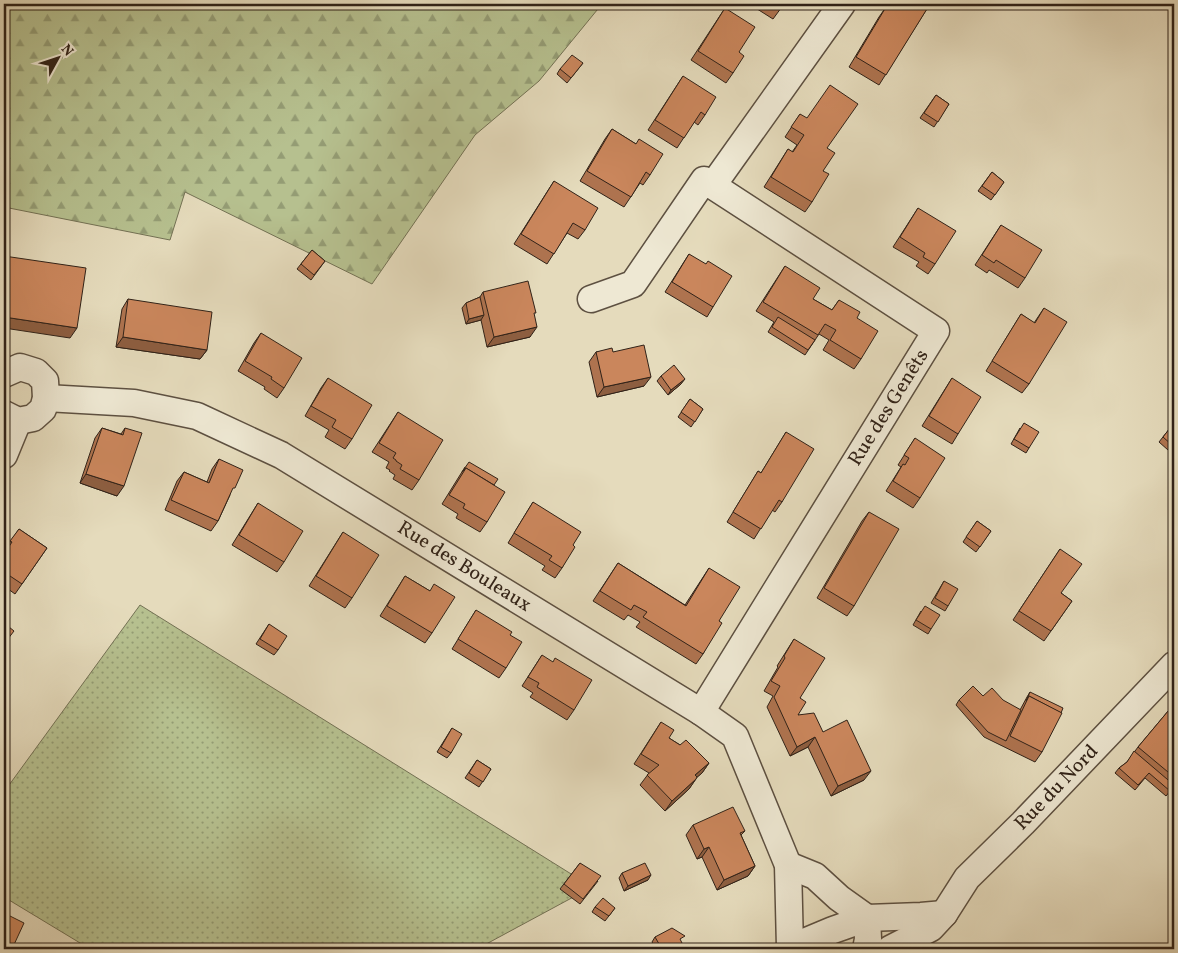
<svg xmlns="http://www.w3.org/2000/svg" width="1178" height="953" viewBox="0 0 1178 953" font-family="Vollkorn,serif">
<style>
.grass{fill:url(#grass-dots);stroke:#737154}
.forest{fill:url(#forest-firs);stroke:#737154}
.lines{fill:none;stroke-linecap:round;stroke-linejoin:round}
.minor-casing{stroke:#5d5041;stroke-width:29}
.minor{stroke:#eee8d3;stroke-width:26}
.wall{fill:#ae734f;stroke:#302218}
.shaded-wall{fill:#8d5e40;stroke:#302218}
.building{fill:#ca865c;stroke:#302218}
.labels{text-anchor:middle;dominant-baseline:central;stroke-width:4;stroke-linejoin:round;paint-order:stroke}
.street-label{font-size:20px;fill:#302218;stroke:#eee8d3}
</style>
<defs>
<pattern id="grass-dots" width="8" height="8" patternUnits="userSpaceOnUse" patternTransform="scale(1.25)"><rect width="8" height="8" fill="#b6c08f"/><path d="M2 2h.1M6 6h.1" fill="none" stroke="#949c74" stroke-width="1.8" stroke-linecap="round"/></pattern>
<pattern id="forest-firs" width="22" height="20" patternUnits="userSpaceOnUse" patternTransform="scale(1.25)"><rect width="22" height="20" fill="#b6c08f"/><path d="M5 1l3.5 6h-7zM16 11l3.5 6h-7z" fill="#949c74"/></pattern>
</defs>
<rect width="100%" height="100%" fill="#e5dbbc"/>
<filter id="stains"><feTurbulence type="fractalNoise" baseFrequency=".004" numOctaves="4"/><feColorMatrix values="0 0 0 0 .2 0 0 0 0 .09 0 0 0 0 .02 0 0 0 .5 -.17"/></filter>
<radialGradient id="worn" r=".72"><stop offset=".6" stop-color="#630" stop-opacity="0"/><stop offset="1" stop-color="#630" stop-opacity=".3"/></radialGradient>
<polygon class="grass" points="140,605 592,887 477,949 90,949 4,897 4,792"/>
<polygon class="forest" points="4,4 602,4 539,81 475,135 372,284 185,192 170,240 4,207"/>
<g class="lines">
<g class="minor-casing">
<g id="minor">
<polyline points="713,185 842,4"/>
<polyline points="591,299 633,284 704,180 936,331 701,712"/>
<polyline points="4,374 20,367 36,372 45,381 46,398 43,409 33,418 18,421 4,414"/>
<polyline points="46,398 134,403 197,416 281,455 701,712 735,736 788,865 790,948 792,949"/>
<polyline points="4,455 18,421"/>
<polyline points="788,865 815,876 839,898 867,918 868,939 866,949"/>
<polyline points="789,949 790,948 833,930 867,918 921,916 944,914"/>
<polyline points="890,949 931,928 944,914 967,878 1023,823 1174,665"/>
</g>
</g>
<use href="#minor" class="minor"/>
</g>
<g class="wall">
<polygon points="743,4 784,4 773,19 754,7 752,9"/>
<polygon points="892,4 930,4 879,85 849,67 879,17 886,7 889,9"/>
<polygon points="725,8 739,52 733,73 726,83 691,60"/>
<polygon points="583,63 567,83 557,74 560,69"/>
<polygon points="683,76 705,115 698,125 694,122 677,148 648,130"/>
<polygon points="936,95 949,104 934,127 920,118"/>
<polygon points="800,114 827,148 823,171 812,202 805,212 764,187 788,149 792,152 797,145 785,137"/>
<polygon points="612,129 636,144 650,175 643,185 640,183 624,207 580,181 605,139"/>
<polygon points="992,172 1004,182 991,200 978,191"/>
<polygon points="554,181 585,230 578,239 567,233 547,264 514,244"/>
<polygon points="918,208 935,264 928,274 916,266 919,262 893,247"/>
<polygon points="1001,225 1025,278 1018,288 989,270 987,273 975,265"/>
<polygon points="312,250 325,261 311,280 297,269"/>
<polygon points="689,254 713,307 707,317 665,292"/>
<polygon points="785,266 813,299 832,310 839,300 857,318 861,359 854,369 823,350 829,340 819,334 805,355 768,332 774,322 756,311"/>
<polygon points="483,292 534,315 530,337 487,347 481,320 466,324 462,308 466,303 480,297"/>
<polygon points="128,299 207,350 200,359 116,347 122,309"/>
<polygon points="1044,308 1029,384 1022,393 986,371 1021,314 1034,323"/>
<polygon points="261,333 284,388 277,398 264,389 265,387 238,371 254,343"/>
<polygon points="596,352 613,352 644,386 597,397 589,362"/>
<polygon points="661,376 681,384 668,395 657,381"/>
<polygon points="328,378 352,439 345,449 325,437 329,430 305,416 321,388"/>
<polygon points="952,378 958,434 952,444 922,426"/>
<polygon points="690,399 703,409 691,427 678,417"/>
<polygon points="398,412 419,480 412,490 393,479 395,475 389,471 390,470 386,468 389,462 372,452"/>
<polygon points="1174,423 1174,442 1168,450 1159,442"/>
<polygon points="102,428 121,434 125,428 117,496 80,483 95,438"/>
<polygon points="1020,428 1029,448 1026,453 1011,444"/>
<polygon points="786,432 782,502 775,512 772,510 754,539 727,522 752,481 758,471 761,473"/>
<polygon points="915,438 920,498 913,508 886,491 901,467 898,465"/>
<polygon points="219,459 230,495 218,521 211,531 165,510 177,481 184,472 207,482 212,469"/>
<polygon points="465,467 494,485 487,522 480,532 456,518 458,514 442,504"/>
<polygon points="533,502 573,545 562,568 555,578 542,570 545,566 508,543"/>
<polygon points="258,503 284,562 277,572 232,545"/>
<polygon points="869,512 854,606 847,616 817,598 862,521"/>
<polygon points="977,521 991,531 976,552 963,542"/>
<polygon points="19,529 47,548 15,594 4,586 4,554 5,552 4,551"/>
<polygon points="343,532 352,598 345,608 309,586"/>
<polygon points="1060,549 1061,593 1072,601 1044,641 1013,620"/>
<polygon points="618,563 685,605 709,568 719,621 703,654 696,664 636,627 640,622 628,615 624,620 593,601"/>
<polygon points="405,576 430,591 432,633 425,643 380,616"/>
<polygon points="944,581 948,606 945,611 931,603"/>
<polygon points="476,610 506,668 499,678 452,649"/>
<polygon points="921,611 931,629 928,634 913,625"/>
<polygon points="269,624 278,650 274,655 256,644"/>
<polygon points="794,639 800,698 798,715 823,732 864,780 831,796 808,747 790,756 767,707 773,696 764,691 778,667 777,666"/>
<polygon points="542,655 574,710 567,720 530,697 533,693 522,686"/>
<polygon points="1030,692 1042,752 1035,762 984,737 956,705 959,700 983,696 1020,710 1027,697"/>
<polygon points="1174,704 1174,788 1172,791 1171,790 1166,796 1145,778 1135,790 1115,773 1119,768 1127,762 1138,747"/>
<polygon points="661,722 669,738 709,763 702,773 697,777 689,789 665,811 640,785 649,773 634,764"/>
<polygon points="452,728 451,753 447,758 437,752"/>
<polygon points="477,760 491,769 479,787 465,778"/>
<polygon points="693,825 745,831 741,835 755,866 748,876 717,890 702,857 697,859 686,835"/>
<polygon points="580,863 598,881 580,904 560,889"/>
<polygon points="622,873 648,880 624,891 619,878"/>
<polygon points="595,907 615,908 605,921 592,912"/>
<polygon points="655,937 681,942 685,949 656,949 652,942"/>
</g>
<g class="shaded-wall">
<polygon points="484,315 481,320 466,324 469,319"/>
<polygon points="4,317 77,328 70,338 4,328"/>
<polygon points="537,327 530,337 487,347 494,337"/>
<polygon points="123,337 207,350 200,359 116,347"/>
<polygon points="651,377 644,386 597,397 604,387"/>
<polygon points="685,379 681,384 668,395 671,390"/>
<polygon points="86,474 124,486 117,496 80,483"/>
<polygon points="815,737 808,747 790,756 797,747"/>
<polygon points="709,763 702,773 688,785 695,775"/>
<polygon points="871,771 864,780 831,796 838,786"/>
<polygon points="696,779 689,789 665,811 672,801"/>
<polygon points="709,847 702,857 697,859 704,849"/>
<polygon points="755,866 748,876 717,890 724,880"/>
<polygon points="651,875 648,880 624,891 628,886"/>
</g>
<g class="building">
<polygon points="771,4 784,4 780,9"/>
<polygon points="893,4 930,4 886,75 856,57 886,7 889,9"/>
<polygon points="725,8 755,27 739,52 744,56 733,73 698,51"/>
<polygon points="572,55 583,63 571,78 560,69"/>
<polygon points="683,76 716,97 705,115 701,112 684,138 655,120"/>
<polygon points="830,85 858,104 827,148 835,153 823,171 829,174 812,202 771,177 788,149 793,152 804,135 791,127 800,114 807,118"/>
<polygon points="936,95 949,104 938,122 924,113"/>
<polygon points="612,129 636,144 639,139 663,154 650,175 646,172 631,197 587,171"/>
<polygon points="992,172 1004,182 995,195 982,186"/>
<polygon points="554,181 598,208 585,230 573,223 554,254 521,234"/>
<polygon points="918,208 956,231 935,264 923,257 925,253 900,237"/>
<polygon points="1001,225 1042,250 1025,278 996,260 994,263 982,255"/>
<polygon points="312,250 325,261 314,275 301,264"/>
<polygon points="689,254 706,264 708,261 732,276 713,307 672,282"/>
<polygon points="4,256 86,268 77,328 4,317"/>
<polygon points="785,266 820,288 813,299 832,310 839,300 860,312 857,318 878,331 861,359 830,340 836,330 825,324 818,335 763,302"/>
<polygon points="528,281 536,313 534,313 537,327 494,337 483,292"/>
<polygon points="480,297 484,315 469,319 466,303"/>
<polygon points="128,299 212,312 207,350 123,337"/>
<polygon points="1044,308 1067,322 1029,384 992,361 1021,314 1035,323"/>
<polygon points="778,317 815,340 808,350 772,327"/>
<polygon points="261,333 302,358 284,388 271,379 272,377 245,361"/>
<polygon points="644,345 651,377 604,387 596,352 612,348 613,352"/>
<polygon points="674,365 685,379 671,390 661,376"/>
<polygon points="328,378 372,405 352,439 332,427 336,420 311,406"/>
<polygon points="952,378 981,397 958,434 929,416"/>
<polygon points="690,399 703,409 695,422 681,412"/>
<polygon points="398,412 443,440 419,480 400,469 402,465 396,461 396,460 393,458 396,453 379,443"/>
<polygon points="1024,423 1039,432 1029,448 1014,439"/>
<polygon points="1174,423 1174,441 1172,445 1163,437"/>
<polygon points="102,428 123,435 125,428 142,433 124,486 86,474"/>
<polygon points="786,432 814,449 782,502 779,500 761,529 733,512 758,471 761,473"/>
<polygon points="915,438 945,458 920,498 893,481 903,464 905,465 909,458 904,455"/>
<polygon points="219,459 243,470 235,488 233,488 218,521 171,500 184,472 209,483"/>
<polygon points="469,462 498,479 494,485 466,468 462,472"/>
<polygon points="466,468 505,492 487,522 463,508 465,504 449,495"/>
<polygon points="533,502 581,532 573,545 575,547 562,568 549,560 552,556 514,533"/>
<polygon points="258,503 303,531 284,562 239,535"/>
<polygon points="869,512 899,529 854,606 824,588"/>
<polygon points="977,521 991,531 980,547 966,537"/>
<polygon points="19,529 47,548 22,584 4,572 4,554 12,542 10,541"/>
<polygon points="343,532 379,555 352,598 316,576"/>
<polygon points="1060,549 1082,564 1061,593 1072,601 1051,631 1019,611"/>
<polygon points="618,563 686,606 709,568 740,587 719,621 722,623 703,654 643,617 647,612 634,605 631,610 600,591"/>
<polygon points="405,576 430,591 434,584 455,597 432,633 387,606"/>
<polygon points="944,581 958,589 948,606 935,598"/>
<polygon points="925,606 940,615 931,629 916,620"/>
<polygon points="476,610 512,632 510,635 522,642 506,668 458,639"/>
<polygon points="4,623 14,631 4,644"/>
<polygon points="269,624 287,636 278,650 260,639"/>
<polygon points="794,639 825,658 800,698 806,702 798,715 814,713 823,732 847,720 871,771 838,786 815,737 797,747 774,697 780,686 771,681 785,658 784,656"/>
<polygon points="542,655 553,662 555,658 592,680 574,710 537,687 539,683 528,677"/>
<polygon points="973,686 983,696 992,688 1003,700 1021,710 1006,741 988,732 959,700"/>
<polygon points="1030,692 1063,708 1061,713 1029,696 1026,701"/>
<polygon points="1029,696 1062,713 1042,752 1010,736"/>
<polygon points="1174,704 1174,777 1138,747"/>
<polygon points="661,722 674,730 669,738 680,745 686,740 709,763 695,775 697,777 696,779 672,801 647,775 659,765 641,754"/>
<polygon points="452,728 462,734 451,753 441,747"/>
<polygon points="1134,751 1174,785 1170,791 1149,773 1138,785 1119,768 1127,762"/>
<polygon points="477,760 491,769 483,782 469,773"/>
<polygon points="733,807 745,831 740,833 755,866 724,880 709,847 704,849 693,825"/>
<polygon points="580,863 601,876 583,899 564,884"/>
<polygon points="645,863 651,875 628,886 622,873"/>
<polygon points="603,898 615,908 609,916 595,907"/>
<polygon points="4,913 24,923 12,949 4,949"/>
<polygon points="672,928 685,936 680,939 685,949 668,949 667,947 662,949 655,937"/>
</g>
<g class="labels">
<g class="street-label">
<text transform="translate(889 408) rotate(-58)">Rue des Genêts</text>
<text transform="translate(464 567) rotate(32)">Rue des Bouleaux</text>
<text transform="translate(1057 788) rotate(-46)">Rue du Nord</text>
</g>
</g>
<rect width="1178" height="953" fill="none" stroke="#e5dbbc" stroke-width="20"/>
<rect x="5" y="5" width="1168" height="943" fill="none" stroke="#302218" stroke-width="2.5"/>
<rect x="10" y="10" width="1158" height="933" fill="none" stroke="#302218"/>
<g transform="translate(58 58) rotate(50)" stroke="#eee8d3" stroke-width="4" paint-order="stroke">
<path d="M0-4L9 19L0 12L-9 19Z" fill="#302218"/>
<text y="-8" font-size="14" font-weight="bold" text-anchor="middle" fill="#302218">N</text>
</g>
<rect width="100%" height="100%" filter="url(#stains)"/>
<rect width="100%" height="100%" fill="url(#worn)"/>
</svg>
